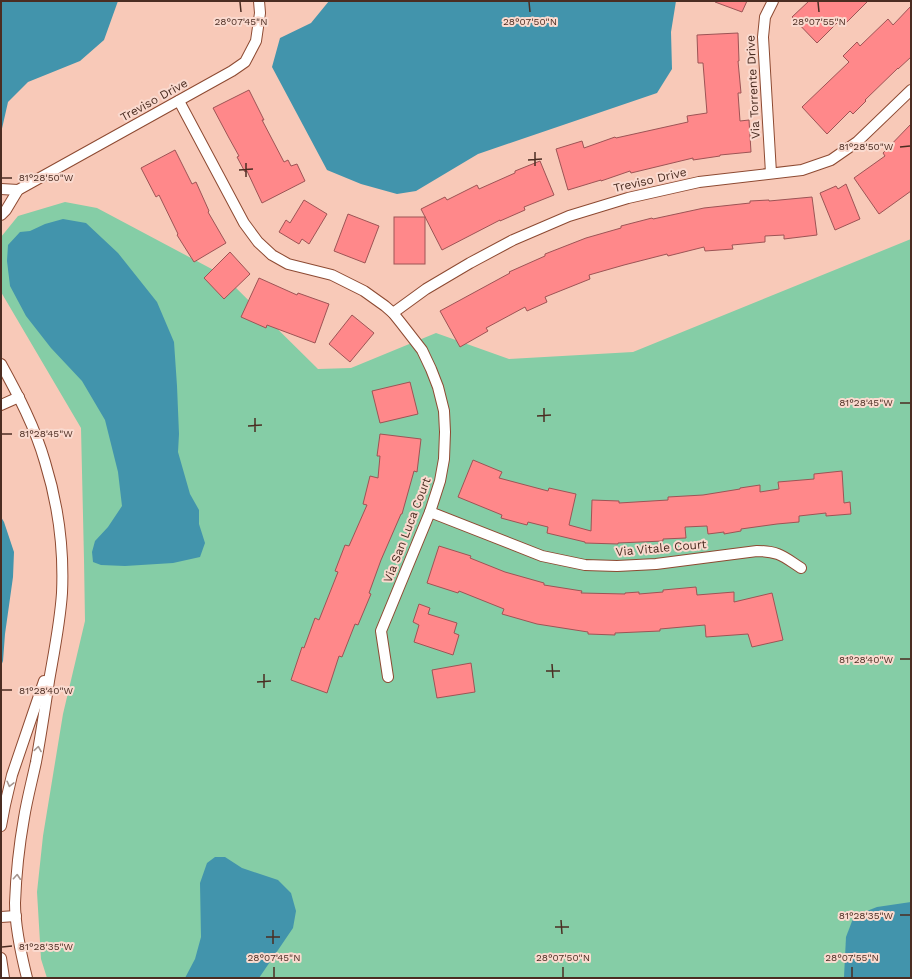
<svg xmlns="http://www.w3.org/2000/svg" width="912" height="979" viewBox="0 0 912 979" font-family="'Work Sans',sans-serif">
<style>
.green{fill:#85cda6}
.water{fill:#4294ac}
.building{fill:#ff888a;stroke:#9d5455}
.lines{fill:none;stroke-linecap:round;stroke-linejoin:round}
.minor-casing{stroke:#8d4a32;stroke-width:12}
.minor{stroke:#fff;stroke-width:10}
.oneway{stroke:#a59690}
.ticks{fill:none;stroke:#4b2d22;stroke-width:1.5}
.labels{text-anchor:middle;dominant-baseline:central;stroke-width:4;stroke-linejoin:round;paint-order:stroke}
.street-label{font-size:12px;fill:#4b2d22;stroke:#fadacf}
.ticks-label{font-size:10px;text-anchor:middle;fill:#4b2d22;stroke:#fadacf;stroke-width:4;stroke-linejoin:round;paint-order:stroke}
</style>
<rect width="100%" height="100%" fill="#f8c9b8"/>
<polygon class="green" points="65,202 97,208 223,275 318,369 351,368 436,333 509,359 633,352 911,239 911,907 848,978 47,978 41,959 37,892 43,836 63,714 85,621 84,559 81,428 1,292 1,237 18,216"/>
<g class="water">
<polygon points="1,1 118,1 104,40 80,61 28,82 8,102 1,133"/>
<polygon points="329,1 676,1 671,32 672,69 657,93 478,154 416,191 397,194 361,184 327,170 272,67 280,38 311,23"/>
<polygon points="63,219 86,223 118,253 157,302 174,342 177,386 179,434 178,452 190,494 199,510 199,524 205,543 200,557 173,563 125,566 101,565 93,562 92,552 95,541 108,527 122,506 118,472 105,420 82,381 51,348 26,316 10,286 7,261 8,245 20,232 30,231 45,224"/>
<polygon points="1,517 4,522 14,552 13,577 5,634 3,661 1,666"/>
<polygon points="215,857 225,857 242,868 278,880 291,893 296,911 293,928 259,978 185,978 195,959 201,937 200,883 207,863"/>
<polygon points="911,902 911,978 846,978 844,977 846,937 854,916 877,907"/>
</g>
<g class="building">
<polygon points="715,1 747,1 742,12 715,2"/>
<polygon points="809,1 868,1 845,24 840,20 817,43 792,17"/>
<polygon points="911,6 911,57 898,69 898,68 865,100 866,101 853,114 850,111 827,134 802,107 849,62 843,56 857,42 860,46 888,19 893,25"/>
<polygon points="738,33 739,61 738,61 741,93 738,93 740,121 749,120 751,152 720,155 720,156 693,160 693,158 631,173 630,171 601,181 601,180 568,190 556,149 582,141 584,148 615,137 616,138 688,122 687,116 707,113 703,63 698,63 697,35"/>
<polygon points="249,90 264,120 262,120 284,162 288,160 291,166 297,164 305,181 262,203 247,171 245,172 237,157 239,156 229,138 213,108"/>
<polygon points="911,124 911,191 879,214 854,178 885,156 883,153"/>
<polygon points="175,150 192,184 196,182 209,211 208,212 226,243 194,262 177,235 178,234 159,195 156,197 141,168"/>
<polygon points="540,161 554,195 524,207 525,210 500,221 500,220 442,250 421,209 445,197 447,200 477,185 479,189 515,173 515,171"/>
<polygon points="846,184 860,219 835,230 820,193 836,186 838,189"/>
<polygon points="812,197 817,235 784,239 784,235 765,236 765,242 732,245 733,249 705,251 704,247 668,256 667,254 624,265 589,275 590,279 545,297 547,302 527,311 525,307 486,328 488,331 460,347 440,311 510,273 509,272 545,256 545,254 586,238 621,228 621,226 652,218 653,219 704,208 750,203 750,201 769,200 769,201"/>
<polygon points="304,200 327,214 309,244 302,239 299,244 279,232 286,220 290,223"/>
<polygon points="348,214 379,226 365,263 334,251"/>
<rect x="394" y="217" width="31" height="47"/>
<polygon points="230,252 250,274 224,299 204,278"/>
<polygon points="259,278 297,295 298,293 329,304 315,343 267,325 266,328 241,317"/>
<polygon points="352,315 374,333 350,362 329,344"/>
<polygon points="410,382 418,414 380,423 372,391"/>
<polygon points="380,434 421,439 417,472 414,471 402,514 401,514 381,560 369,593 371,594 358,625 355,624 342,657 339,656 327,693 291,680 302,647 304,648 315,618 319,620 338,572 335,571 345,545 349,546 367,505 363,504 370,476 378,478 380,456 377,456"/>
<polygon points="473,460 502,472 499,478 548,491 549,488 576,494 569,525 591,531 592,500 619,501 619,503 668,500 668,497 703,495 740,489 740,488 760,485 760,492 779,489 778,482 814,479 814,474 842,471 844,503 850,502 851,514 826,516 826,513 799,516 799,522 777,524 741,529 741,531 724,534 724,532 708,534 707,526 685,527 686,538 663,539 663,541 618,543 618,544 585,543 585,542 547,533 548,527 528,522 527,525 501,518 502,515 458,497"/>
<polygon points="439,546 471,556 470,558 505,572 544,583 544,585 582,591 581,593 625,594 625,593 639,592 639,594 663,592 663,590 696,587 697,595 734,592 734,602 772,593 783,640 752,647 748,634 706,637 705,625 660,629 660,631 615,633 615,635 588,634 588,632 537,624 502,614 504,609 459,591 458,593 427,583"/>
<polygon points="419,604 430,608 428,614 457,623 454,633 459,635 453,655 414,642 419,625 413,622"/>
<polygon points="471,663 475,692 437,698 432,670"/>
</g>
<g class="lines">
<g class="minor-casing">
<g id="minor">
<polyline points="179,101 244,223 258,242 272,255 288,264 332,275 364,291 385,306 393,313 401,323 422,350 431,369 438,387 444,411 445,432 444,459 440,481 430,512 381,631 388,677"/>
<polyline points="771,173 763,37 765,17 773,1"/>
<polyline points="1,189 18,190"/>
<polyline points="1,215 6,210 18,190 232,71 245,62 256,41 260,13 259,1"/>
<polyline points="393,313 426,289 470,263 513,240 569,216 628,198 699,182 802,170 831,160 857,142 911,90"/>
<path d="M1,364C18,395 35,427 45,462C58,504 64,549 62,593C60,623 54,652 49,681C45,708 41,735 36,762C32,781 27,799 24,818C19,846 16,875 15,903C15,928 21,954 27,978"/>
<polyline points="1,405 19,397"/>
<path d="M430,512L542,556L585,565L617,566L656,564L757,551C779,551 784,557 801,568"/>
<polyline points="1,826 5,805 12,775 44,681"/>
<polyline points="1,917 16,916"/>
<polyline points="1,958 4,978"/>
</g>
</g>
<use href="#minor" class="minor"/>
</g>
<defs><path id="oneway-chevron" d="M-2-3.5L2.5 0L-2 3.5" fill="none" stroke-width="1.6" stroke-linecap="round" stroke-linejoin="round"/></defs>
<g class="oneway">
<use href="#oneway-chevron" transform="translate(38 749) rotate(-81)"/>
<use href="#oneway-chevron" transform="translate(10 784) rotate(104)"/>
<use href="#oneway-chevron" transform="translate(17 877) rotate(-86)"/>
</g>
<path class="ticks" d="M240,2L241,12M529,2L530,12M818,2L819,12M900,147L910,146M535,152V166M528,160L542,159M246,163V177M239,170L253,169M2,178H12M900,403H910M544,408V422M537,416L551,415M255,418V432M248,426L262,425M2,434H12M900,659H910M552,664L553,678M546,671H560M264,674V688M257,682L271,681M2,690H12M900,915H910M561,920L562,934M555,927H569M273,930V944M266,937H280M2,947L12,946M274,967V977M563,967V977M852,967V977"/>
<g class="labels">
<g class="street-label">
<text transform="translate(753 87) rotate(-93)">Via Torrente Drive</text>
<text transform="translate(154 100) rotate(-29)">Treviso Drive</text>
<text transform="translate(650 180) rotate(-13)">Treviso Drive</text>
<text transform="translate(407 530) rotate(-69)">Via San Luca Court</text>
<text transform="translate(661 548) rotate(-5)">Via Vitale Court</text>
</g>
</g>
<g class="ticks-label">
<text x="241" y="25">28°07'45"N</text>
<text x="530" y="25">28°07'50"N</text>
<text x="819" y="25">28°07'55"N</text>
<text x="866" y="150">81°28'50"W</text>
<text x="46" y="181">81°28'50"W</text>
<text x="866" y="406">81°28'45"W</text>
<text x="46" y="437">81°28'45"W</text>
<text x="866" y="663">81°28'40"W</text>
<text x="46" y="694">81°28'40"W</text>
<text x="866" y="919">81°28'35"W</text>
<text x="46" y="950">81°28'35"W</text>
<text x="274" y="961">28°07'45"N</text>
<text x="563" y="961">28°07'50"N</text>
<text x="852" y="961">28°07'55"N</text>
</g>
<rect width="912" height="979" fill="none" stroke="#4b2d22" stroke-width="4"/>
</svg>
